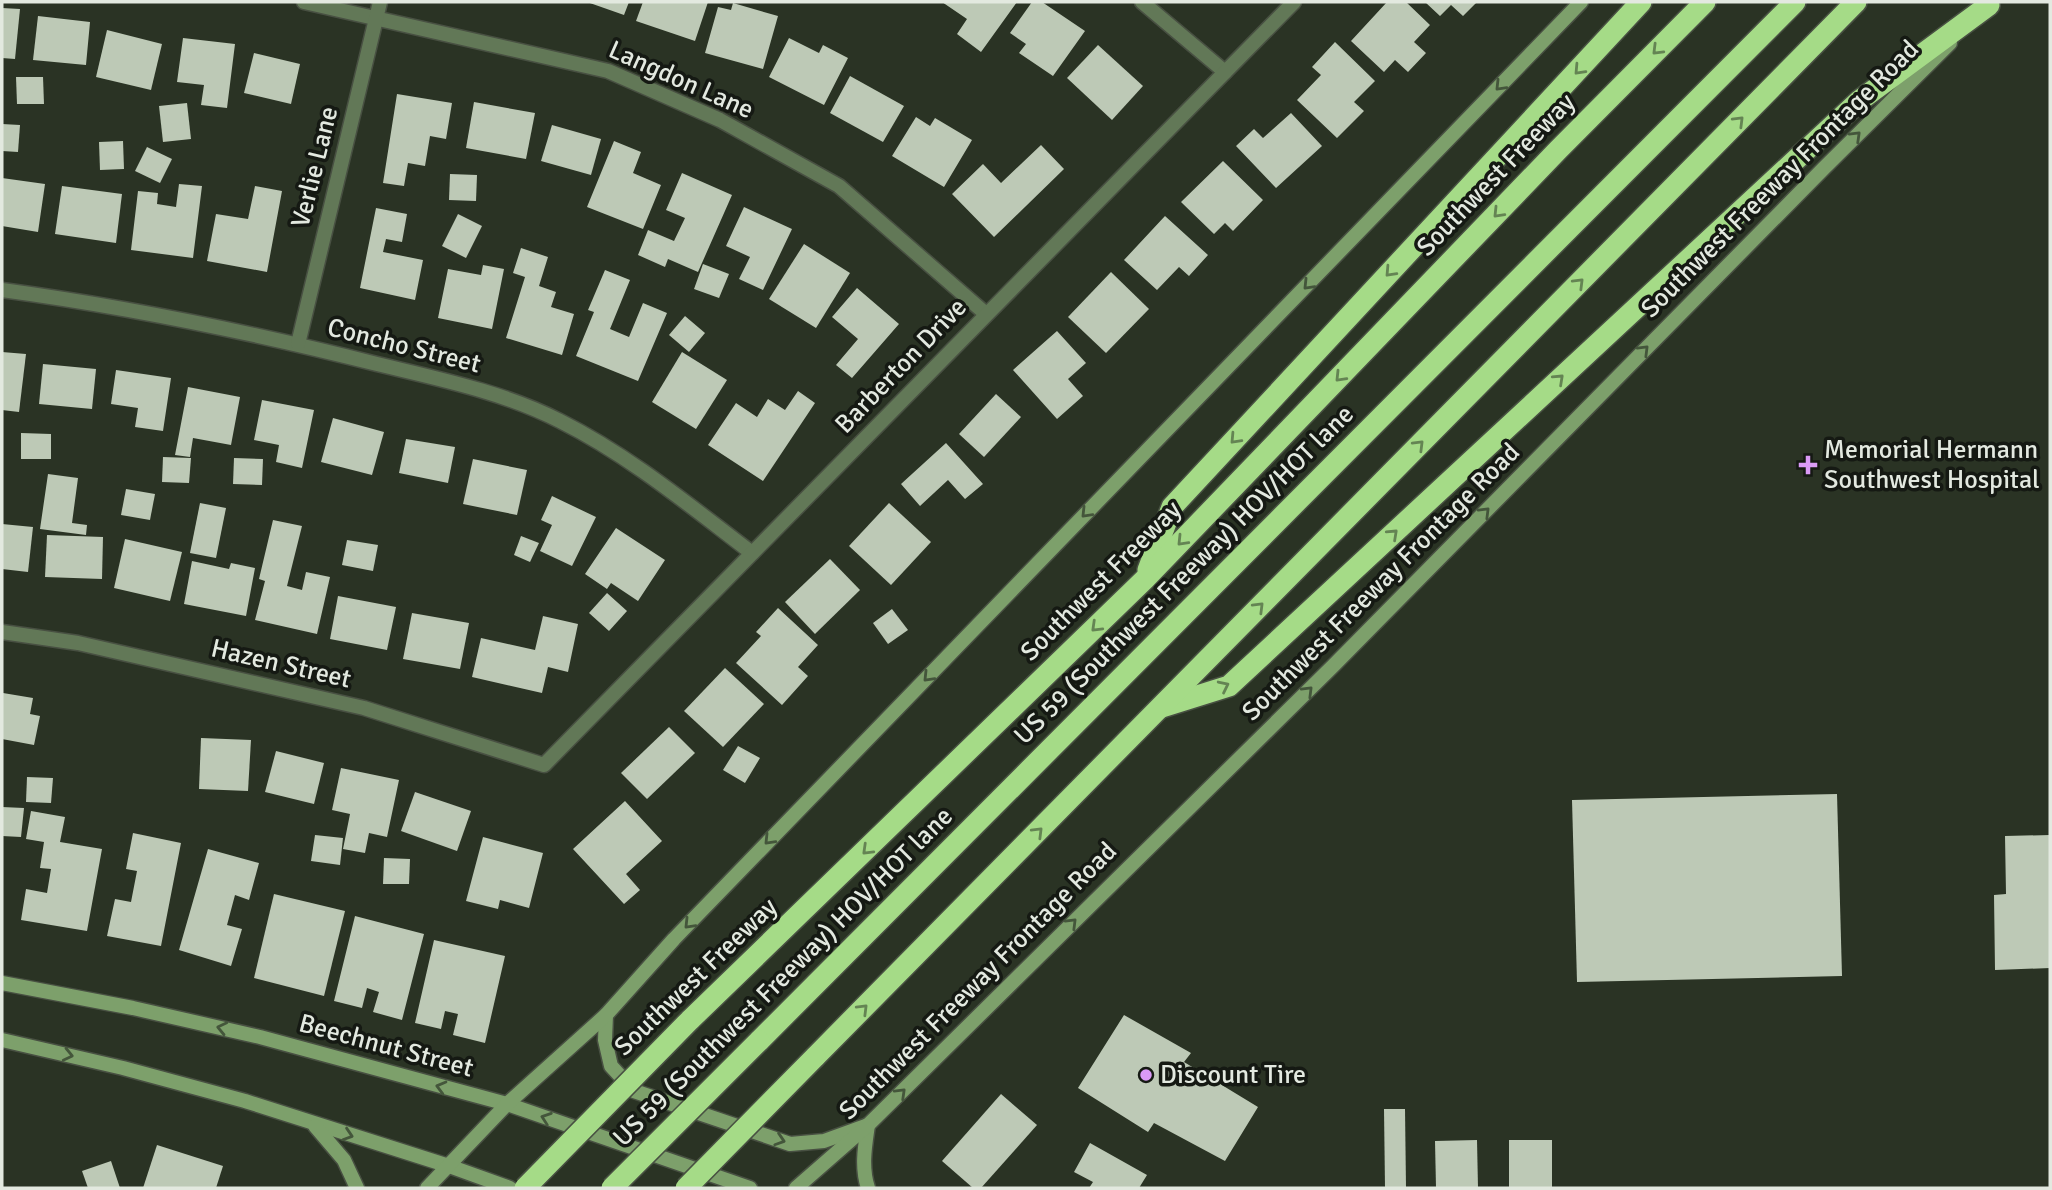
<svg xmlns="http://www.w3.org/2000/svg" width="2052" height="1190" viewBox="0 0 2052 1190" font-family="Signika,sans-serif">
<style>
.building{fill:#bdc9b6}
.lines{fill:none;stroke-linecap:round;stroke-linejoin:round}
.minor-casing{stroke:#485042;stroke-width:17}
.secondary-casing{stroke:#485042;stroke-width:17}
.motorway-casing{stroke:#485042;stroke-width:24}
.minor{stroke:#627857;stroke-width:14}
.secondary{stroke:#7da06b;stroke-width:14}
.motorway{stroke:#a5db87;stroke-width:21}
.motorway-bridge-casing{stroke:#485042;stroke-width:24;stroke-linecap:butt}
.motorway-bridge{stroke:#a5db87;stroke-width:21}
.oneway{stroke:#648453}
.oneway2{stroke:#44563b}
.poi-dot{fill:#da9af6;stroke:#151913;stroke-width:2.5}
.labels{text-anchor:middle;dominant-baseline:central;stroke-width:7;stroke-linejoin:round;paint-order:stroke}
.street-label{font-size:26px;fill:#e3e9e0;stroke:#151913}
.poi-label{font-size:26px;fill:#e3e9e0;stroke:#151913;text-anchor:start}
</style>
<rect width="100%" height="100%" fill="#2a3324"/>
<g class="building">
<polygon points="587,2 629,2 624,15"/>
<polygon points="643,2 708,2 695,41 636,21"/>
<polygon points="942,2 1017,2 981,52 957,34 967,19"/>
<polygon points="1032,2 1042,2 1085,31 1053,76 1019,53 1026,44 1010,33"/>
<polygon points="1387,2 1406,2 1430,25 1414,42 1426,53 1408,72 1395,60 1384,72 1351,41"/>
<polygon points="1425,2 1477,2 1463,16 1451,5 1440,16"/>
<polygon points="733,3 778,16 763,69 705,53 718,7 731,10"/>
<polygon points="2,8 20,9 15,59 2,58"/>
<polygon points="38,16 90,22 86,65 33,60"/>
<polygon points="107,30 162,44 151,90 96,77"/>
<polygon points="183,38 235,44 227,108 201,105 204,85 177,82"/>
<polygon points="789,38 819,53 823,45 848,58 824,105 769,77"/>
<polygon points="1335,42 1375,81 1354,102 1364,111 1337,138 1297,100 1321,75 1312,67"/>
<polygon points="1098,45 1143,86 1112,120 1067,78"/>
<polygon points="254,53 300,64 291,104 244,93"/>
<polygon points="850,76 904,106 883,142 830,113"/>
<polygon points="16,77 43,77 44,104 17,104"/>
<polygon points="397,94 452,103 446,139 430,136 425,166 408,163 404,186 383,183"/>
<polygon points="474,102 535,113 526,159 466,148"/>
<polygon points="187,103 191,139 163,142 159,106"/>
<polygon points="1291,113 1322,146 1276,188 1236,146 1254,129 1263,138"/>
<polygon points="916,117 930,126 935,118 972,140 944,187 892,156"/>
<polygon points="2,124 20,125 18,152 2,151"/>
<polygon points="552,125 601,139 591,175 541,161"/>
<polygon points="123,141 124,169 100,170 99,142"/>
<polygon points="614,141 641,152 633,173 661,185 643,229 587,207"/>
<polygon points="1041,145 1064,169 994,237 952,194 983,164 1001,183"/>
<polygon points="147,147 172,159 160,183 135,171"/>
<polygon points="1223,161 1263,200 1233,231 1225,223 1214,234 1181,202"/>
<polygon points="682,173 732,195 698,272 668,259 665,267 638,255 648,230 674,241 685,218 666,210"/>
<polygon points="450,174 477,175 476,201 449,200"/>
<polygon points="2,178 45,184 38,232 2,226"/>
<polygon points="179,184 202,186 193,258 131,250 138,191 158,193 157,204 176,207"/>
<polygon points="62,186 122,194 116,243 55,234"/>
<polygon points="255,186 282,191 267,272 207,261 216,214 248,219"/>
<polygon points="744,207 792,229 763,290 739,279 750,257 726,246"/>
<polygon points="376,208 407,214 402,242 386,239 383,252 423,260 415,300 360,288"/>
<polygon points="458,214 482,226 466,258 442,246"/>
<polygon points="1165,216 1208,255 1189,276 1179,267 1157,290 1124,260"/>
<polygon points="804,244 850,273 816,328 769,299"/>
<polygon points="521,248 548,257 539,286 556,292 551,307 574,314 562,355 506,338 525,277 513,273"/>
<polygon points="703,264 729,274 719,298 694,289"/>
<polygon points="483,265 504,269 492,329 438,318 448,269 481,275"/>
<polygon points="605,270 630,280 610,329 629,337 643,303 667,313 638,381 576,356 594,312 588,310"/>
<polygon points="1111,272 1149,309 1106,353 1068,317"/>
<polygon points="857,288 899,324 852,378 836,365 858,339 832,317"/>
<polygon points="685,316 705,333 689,352 669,335"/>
<polygon points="1057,331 1086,363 1068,379 1083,396 1057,419 1013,370"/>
<polygon points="2,352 26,354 19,412 2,410"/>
<polygon points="682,352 727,380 696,429 652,402"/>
<polygon points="43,364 96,369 92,409 39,404"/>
<polygon points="116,370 171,378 163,431 135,427 138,408 111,404"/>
<polygon points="188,387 240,397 231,445 193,438 190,457 175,455"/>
<polygon points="798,391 815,403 763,481 708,445 736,403 757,417 768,399 785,410"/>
<polygon points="996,394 1021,417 984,457 959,434"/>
<polygon points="262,400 314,410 302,468 276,462 279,445 254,440"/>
<polygon points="333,418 384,432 372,475 321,462"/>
<polygon points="21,433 51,434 51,459 21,459"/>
<polygon points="406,439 455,447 448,483 399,473"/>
<polygon points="946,443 983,484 965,499 948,480 920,506 901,484"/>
<polygon points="163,457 191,458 189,483 162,482"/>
<polygon points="234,458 263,459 262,485 233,484"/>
<polygon points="473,459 527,470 517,515 463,504"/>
<polygon points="48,474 78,478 72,523 87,525 86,535 40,529"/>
<polygon points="126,489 155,494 150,520 121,515"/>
<polygon points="552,496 596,517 572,566 540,551 552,525 541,520"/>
<polygon points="200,503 226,508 216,558 190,553"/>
<polygon points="889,503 931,542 891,585 849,546"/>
<polygon points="273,520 302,526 287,586 302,590 306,572 330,577 317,634 255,620 265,581 259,579"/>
<polygon points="2,524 33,527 28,572 2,569"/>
<polygon points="616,528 665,560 638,601 611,583 607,589 585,574"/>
<polygon points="47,535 103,537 102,579 45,577"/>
<polygon points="521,536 539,543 530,562 514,555"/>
<polygon points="125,539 182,552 170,601 114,588"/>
<polygon points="347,540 378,545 373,571 342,565"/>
<polygon points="830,559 860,590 815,634 785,602"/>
<polygon points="192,561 229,569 231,563 255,568 246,616 184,604"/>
<polygon points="607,593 627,611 609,631 589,613"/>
<polygon points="338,596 396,607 387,650 330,639"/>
<polygon points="778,608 818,645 798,667 808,676 782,705 736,663 761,636 756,632"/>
<polygon points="892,609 908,630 888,644 873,623"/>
<polygon points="412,613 469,623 460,669 403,659"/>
<polygon points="543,616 578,624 568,672 548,667 542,693 472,677 481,638 535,650"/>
<polygon points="725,668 764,704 723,747 684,711"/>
<polygon points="3,693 33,698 30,714 40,716 34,745 2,739"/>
<polygon points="669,727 695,753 647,799 621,773"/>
<polygon points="201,738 251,740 248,791 199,789"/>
<polygon points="738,746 760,758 745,783 723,770"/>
<polygon points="276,751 324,763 314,804 265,792"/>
<polygon points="341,768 399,780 387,837 369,833 365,853 343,849 350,814 332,810"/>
<polygon points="27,777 53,778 51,803 26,802"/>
<polygon points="415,792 471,811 457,851 401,831"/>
<polygon points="1837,794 1842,976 1577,982 1572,800"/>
<polygon points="625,801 662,841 626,874 640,890 624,904 573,849"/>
<polygon points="2,807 24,808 21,837 2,836"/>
<polygon points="31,811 65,817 60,842 102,849 87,931 21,920 26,889 47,893 51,869 40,868 44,842 26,839"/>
<polygon points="133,833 181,843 161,946 107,936 115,899 131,902 137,871 126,869"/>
<polygon points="315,835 343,838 340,865 311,861"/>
<polygon points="2050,835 2050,968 1995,970 1994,895 2006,894 2005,836"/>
<polygon points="483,837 543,853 529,908 500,900 498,909 466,901"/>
<polygon points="208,849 259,863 249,900 235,895 227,925 242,929 231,966 179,950"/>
<polygon points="384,858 410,859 409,884 383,884"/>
<polygon points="274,894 345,911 324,996 254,978"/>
<polygon points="355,916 424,934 402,1020 373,1012 379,992 367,988 362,1008 334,1001"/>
<polygon points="434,940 505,956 485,1043 453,1035 458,1014 445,1011 441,1029 415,1023"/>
<polygon points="1124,1015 1191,1053 1184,1062 1258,1107 1225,1161 1154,1123 1148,1132 1078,1088"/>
<polygon points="1001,1094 1037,1125 981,1188 973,1188 942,1161"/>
<polygon points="1384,1109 1405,1109 1406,1188 1385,1188"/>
<polygon points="1477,1140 1478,1188 1436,1188 1435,1141"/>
<rect x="1509" y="1140" width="43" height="48"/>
<polygon points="1090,1143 1147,1175 1139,1188 1089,1188 1093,1182 1074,1172"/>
<polygon points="157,1145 223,1166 216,1188 143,1188"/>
<polygon points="111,1161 120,1188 88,1188 82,1171"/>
</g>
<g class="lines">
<g class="minor-casing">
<g id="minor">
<polyline points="304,2 608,71 720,120 839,186 986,314"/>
<polyline points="1142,2 1225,72"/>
<path d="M2,290C128,307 254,333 377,364C439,379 503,392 560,421C630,456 690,506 752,553"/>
<polyline points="298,344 380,2"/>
<polyline points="2,632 78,643 364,708 544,765 1294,2"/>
</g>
</g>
<g class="secondary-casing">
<g id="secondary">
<polyline points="2,983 133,1008 260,1037 507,1104 750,1188"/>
<path d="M606,1015L605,1040L611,1066L634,1091L790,1144L824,1141L868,1125C865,1146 861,1167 868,1188"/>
<polyline points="2,1040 123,1068 245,1101 449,1166 510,1188"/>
<polyline points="315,1126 344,1160 357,1188"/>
<polyline points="427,1188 507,1104 606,1015 674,939 1581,2"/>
<polyline points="796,1188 868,1125 1333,666 1824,168 1950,43"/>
</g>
</g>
<g class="motorway-casing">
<g id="motorway">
<polyline points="1148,570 1172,507 1641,2"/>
<polyline points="1162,707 1229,686 1859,101 1989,5"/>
<polyline points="690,1020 1145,579 1558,150 1705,2"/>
<polyline points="759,1041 1795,2"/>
<polyline points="815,1057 1856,2"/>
</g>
</g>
<use href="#minor" class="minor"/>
<use href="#secondary" class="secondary"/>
<use href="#motorway" class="motorway"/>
<g class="motorway-bridge-casing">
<g id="motorway-bridge">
<polyline points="525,1188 690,1020"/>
<polyline points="612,1188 759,1041"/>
<polyline points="686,1188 815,1057"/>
</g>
</g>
<use href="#motorway-bridge" class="motorway-bridge"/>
</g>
<defs><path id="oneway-chevron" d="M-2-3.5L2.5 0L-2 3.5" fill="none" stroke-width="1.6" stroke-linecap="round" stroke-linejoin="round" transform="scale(1.75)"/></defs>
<g class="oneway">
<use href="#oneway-chevron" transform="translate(1657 50) rotate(135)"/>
<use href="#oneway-chevron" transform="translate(1579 70) rotate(133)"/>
<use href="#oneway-chevron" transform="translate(1739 121) rotate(-45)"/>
<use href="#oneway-chevron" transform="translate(1498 213) rotate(134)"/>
<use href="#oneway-chevron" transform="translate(1390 272) rotate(133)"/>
<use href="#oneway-chevron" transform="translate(1579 283) rotate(-45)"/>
<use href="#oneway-chevron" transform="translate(1340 377) rotate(134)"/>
<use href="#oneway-chevron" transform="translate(1559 379) rotate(-43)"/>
<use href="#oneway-chevron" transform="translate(1235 439) rotate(133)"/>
<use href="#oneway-chevron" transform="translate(1419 445) rotate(-45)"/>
<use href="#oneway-chevron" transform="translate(1393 534) rotate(-43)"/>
<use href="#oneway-chevron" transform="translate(1182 541) rotate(134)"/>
<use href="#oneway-chevron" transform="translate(1259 607) rotate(-45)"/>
<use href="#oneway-chevron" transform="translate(1096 627) rotate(136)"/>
<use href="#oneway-chevron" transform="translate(1224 686) rotate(-26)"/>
<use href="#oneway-chevron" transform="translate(1038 832) rotate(-45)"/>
<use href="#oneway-chevron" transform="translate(867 850) rotate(136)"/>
<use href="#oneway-chevron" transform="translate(863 1009) rotate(-45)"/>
</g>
<g class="oneway2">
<use href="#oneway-chevron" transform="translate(1500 86) rotate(134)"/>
<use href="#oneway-chevron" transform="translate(1856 136) rotate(-44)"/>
<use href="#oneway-chevron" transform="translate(1308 285) rotate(134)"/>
<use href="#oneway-chevron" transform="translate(1644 350) rotate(-45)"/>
<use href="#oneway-chevron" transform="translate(1485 512) rotate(-45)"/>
<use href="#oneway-chevron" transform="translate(1086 513) rotate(134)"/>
<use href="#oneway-chevron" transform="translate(928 677) rotate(134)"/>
<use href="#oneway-chevron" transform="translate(1308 691) rotate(-45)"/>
<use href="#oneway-chevron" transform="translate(769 840) rotate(134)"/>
<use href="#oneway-chevron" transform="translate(1072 923) rotate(-45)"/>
<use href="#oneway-chevron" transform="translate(689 924) rotate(134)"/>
<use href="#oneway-chevron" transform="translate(222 1028) rotate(-167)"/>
<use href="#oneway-chevron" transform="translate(68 1055) rotate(13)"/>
<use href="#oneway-chevron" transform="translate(441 1087) rotate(-165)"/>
<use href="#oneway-chevron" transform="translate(901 1093) rotate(-44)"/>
<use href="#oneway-chevron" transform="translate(546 1118) rotate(-161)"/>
<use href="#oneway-chevron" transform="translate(348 1135) rotate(18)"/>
<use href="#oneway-chevron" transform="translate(780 1140) rotate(18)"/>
</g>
<g class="poi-dot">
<path d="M1804.5 454.5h7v7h7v7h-7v7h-7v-7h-7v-7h7z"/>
<circle cx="1146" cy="1075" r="7"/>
</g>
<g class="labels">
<g class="street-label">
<text transform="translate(681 80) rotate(24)">Langdon Lane</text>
<text transform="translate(315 167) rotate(-76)">Verlie Lane</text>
<text transform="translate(1496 175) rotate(-46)">Southwest Freeway</text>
<text transform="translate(1780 179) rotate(-45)">Southwest Freeway Frontage Road</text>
<text transform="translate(404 346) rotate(14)">Concho Street</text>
<text transform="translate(901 366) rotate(-46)">Barberton Drive</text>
<text transform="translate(1184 575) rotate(-45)">US 59 (Southwest Freeway) HOV/HOT lane</text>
<text transform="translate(1101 581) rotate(-45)">Southwest Freeway</text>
<text transform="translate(1381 582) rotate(-45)">Southwest Freeway Frontage Road</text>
<text transform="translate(281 664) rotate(13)">Hazen Street</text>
<text transform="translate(696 977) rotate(-44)">Southwest Freeway</text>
<text transform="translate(783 977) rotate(-45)">US 59 (Southwest Freeway) HOV/HOT lane</text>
<text transform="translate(978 981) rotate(-45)">Southwest Freeway Frontage Road</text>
<text transform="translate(386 1046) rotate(15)">Beechnut Street</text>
</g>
<g class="poi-label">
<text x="1824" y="450">Memorial Hermann<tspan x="1824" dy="30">Southwest Hospital</tspan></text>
<text x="1160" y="1075">Discount Tire</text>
</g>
</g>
<rect width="2052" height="1190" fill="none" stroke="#e3e9e0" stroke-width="7"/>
</svg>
